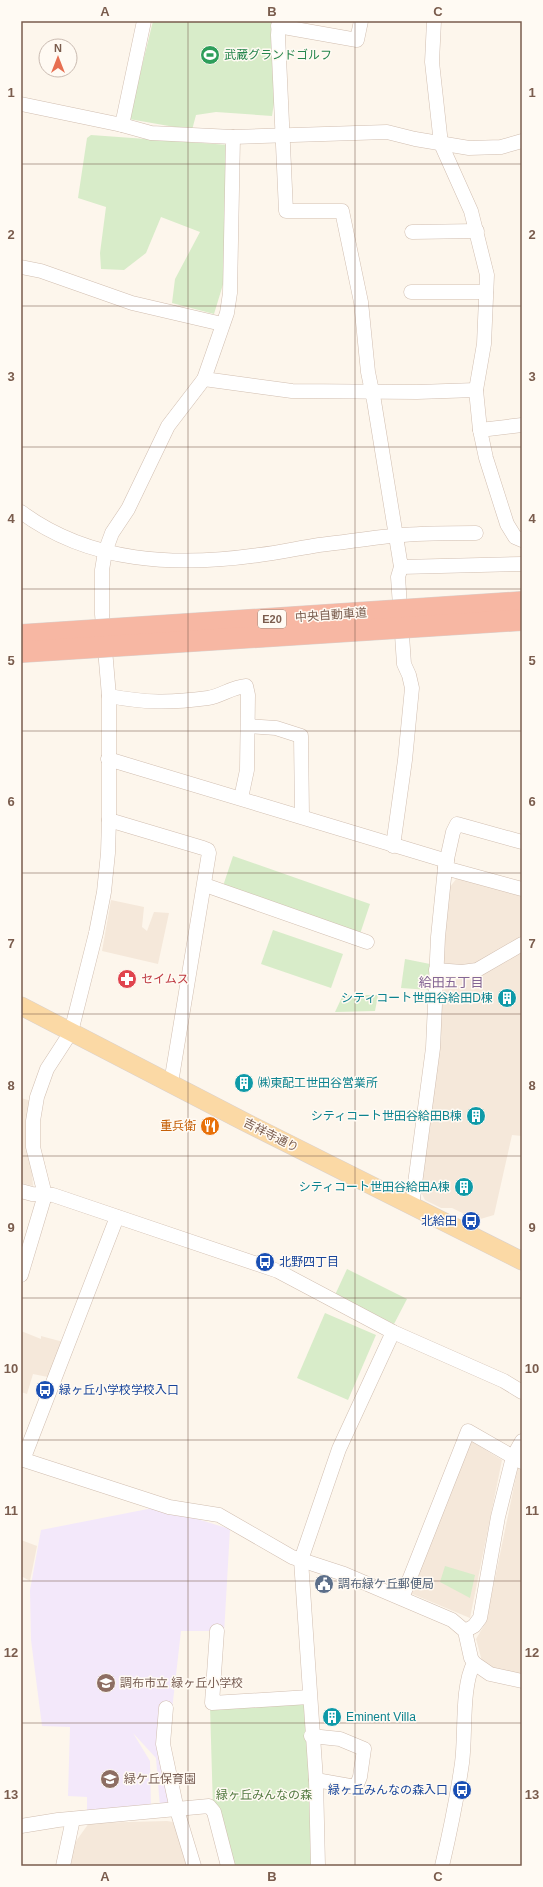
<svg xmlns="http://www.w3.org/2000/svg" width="543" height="1887" viewBox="0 0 543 1887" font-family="Arial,'Noto Sans JP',sans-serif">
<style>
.residential{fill:#f5e8da}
.education{fill:#f3e8fa}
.green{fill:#d8ecc9}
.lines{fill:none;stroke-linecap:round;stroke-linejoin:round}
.minor-casing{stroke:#d1beb0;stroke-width:15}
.major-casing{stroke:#dad1cd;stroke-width:19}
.minor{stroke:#fff;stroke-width:14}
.major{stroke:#fbd9a5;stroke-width:18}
.highway-bridge-casing{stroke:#dad1cd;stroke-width:22;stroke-linecap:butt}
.highway-bridge{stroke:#f7b7a3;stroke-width:21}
.grid{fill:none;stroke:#7a5c4d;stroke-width:1;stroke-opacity:0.55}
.labels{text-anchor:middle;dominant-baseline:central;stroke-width:3;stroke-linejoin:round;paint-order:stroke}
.shield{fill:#fffaf3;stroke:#a28b7f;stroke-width:1}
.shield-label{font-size:11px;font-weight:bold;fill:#7a5c4d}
.leisure-label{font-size:12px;fill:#27864d;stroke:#fffaf3;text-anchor:start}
.street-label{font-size:12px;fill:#7a5c4d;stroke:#fffaf3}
.health-label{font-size:12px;fill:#be3a42;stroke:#fffaf3;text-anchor:start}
.culture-label{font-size:12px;fill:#0d838f;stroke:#fffaf3;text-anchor:end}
.food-label{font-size:12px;fill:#c56008;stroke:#fffaf3;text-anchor:end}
.transit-label{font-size:12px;fill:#164399;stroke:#fffaf3;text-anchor:end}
.service-label{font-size:12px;fill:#4e5e75;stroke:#fffaf3;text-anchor:start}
.education-label{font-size:12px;fill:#785e54;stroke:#fffaf3;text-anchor:start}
.park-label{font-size:12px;fill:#537a41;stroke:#fffaf3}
.neighbourhood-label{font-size:13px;fill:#846695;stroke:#fffaf3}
.neatline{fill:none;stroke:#7a5c4d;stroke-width:1.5}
.grid-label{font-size:13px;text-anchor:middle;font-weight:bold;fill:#7a5c4d}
</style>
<rect width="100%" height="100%" fill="#fdf6ec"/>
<g class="residential">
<polygon points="457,878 522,896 522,1136 512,1135 494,1215 477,1220 452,1208 441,1208 425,1200 421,1192 433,1094 449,888"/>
<polygon points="111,900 144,907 142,927 147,931 154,912 169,913 158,964 102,951"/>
<polygon points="21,1098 35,1102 28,1121 33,1186 21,1183"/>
<polygon points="21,1331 41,1339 41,1336 67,1343 48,1377 33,1374 27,1394 21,1392"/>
<polygon points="471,1441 502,1460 470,1618 410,1593"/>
<polygon points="519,1462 522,1463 522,1676 483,1665 476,1639 486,1622"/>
<polygon points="21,1540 37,1546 30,1581 21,1576"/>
<polygon points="167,1821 185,1824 197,1866 70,1866 74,1844 89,1823"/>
</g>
<polygon class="education" points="158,1507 230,1529 224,1634 217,1631 181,1631 168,1745 180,1806 160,1807 156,1758 133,1733 150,1761 151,1810 87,1810 87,1797 68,1796 70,1727 42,1726 31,1640 30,1590 41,1530"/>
<g class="green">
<polygon points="153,21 272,21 277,83 272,116 216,112 196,115 192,130 129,119"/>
<polygon points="91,135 229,145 228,268 214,314 172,303 175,279 200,232 161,217 146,253 124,270 101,269 100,253 106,207 78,198 87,138"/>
<polygon points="233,856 370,904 360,934 223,886"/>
<polygon points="273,930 343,954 331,988 261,964"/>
<polygon points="405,959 430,964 429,990 401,988"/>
<polygon points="343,995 378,995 375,1011 335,1012"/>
<polygon points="347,1269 407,1299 394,1324 335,1295"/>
<polygon points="325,1313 376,1335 348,1400 297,1378"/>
<polygon points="445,1566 475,1575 470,1598 440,1582"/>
<polygon points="309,1697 318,1866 228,1866 213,1809 210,1706"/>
</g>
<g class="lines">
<g class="minor-casing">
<g id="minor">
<polyline points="279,21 278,35 286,211 342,211 361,302 368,372 374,401 401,567 522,564"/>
<polyline points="434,21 432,62 441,144 471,211 487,275 484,344 476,390 480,430 486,458 507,524 515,537 522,540"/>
<polyline points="278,26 357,40 361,21"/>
<polyline points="21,104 122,125 144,21"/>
<polyline points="233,137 387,132 415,139 469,148 501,147 522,141"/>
<polyline points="412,232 477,231"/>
<polyline points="21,267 41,271 132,303 222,324"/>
<polyline points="411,292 486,292"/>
<polyline points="204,379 292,391 417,392 476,390"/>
<polyline points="480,430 522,425"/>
<path d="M21,512C90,563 176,567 259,555C279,553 299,548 319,545C347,542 375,537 403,535C427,533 452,533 476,533"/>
<path d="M109,696C146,703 171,703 208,698C221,696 232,687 246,686L248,695L247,770L241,798"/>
<polyline points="248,726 276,728 301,736 302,816"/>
<polyline points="108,759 447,861"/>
<polyline points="109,820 203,848 208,850 209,853 171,1083"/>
<polyline points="393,846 405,760 412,688 409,675 404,664 398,577 401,567"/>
<polyline points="445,868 522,889"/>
<polyline points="205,885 367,942"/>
<polyline points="436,970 462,972 477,970 522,944"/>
<polyline points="21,1191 32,1194 53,1195 278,1271 393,1332 504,1381 522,1392"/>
<polyline points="412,1206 433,1048 438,937 445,868 453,832 457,824 522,842"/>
<polyline points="21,1275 45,1195 33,1147 33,1121 37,1097 47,1069 71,1032 96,933 104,892 108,853 109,820 109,696 102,614 102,570 105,552 112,533 128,509 168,426 204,379 227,313 230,293 233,137 151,133 122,125"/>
<path d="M21,1459L169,1507L219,1515L292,1557L344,1574L452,1620L465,1631L471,1658L474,1663C461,1687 466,1734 462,1763C457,1798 450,1832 442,1866"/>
<polyline points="23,1460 117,1217"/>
<polyline points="402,1598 468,1431 522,1462"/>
<polyline points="217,1631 212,1703 309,1697"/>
<polyline points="465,1631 474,1626 480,1618 498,1517 513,1457 522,1441"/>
<polyline points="474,1663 490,1674 522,1681"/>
<polyline points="166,1708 163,1744 177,1810 194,1866"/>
<polyline points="311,1736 340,1739 364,1749 360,1777 356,1787 316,1780"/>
<polyline points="21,1826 58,1820 209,1806 214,1812 228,1866"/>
<polyline points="63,1866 73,1819"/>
<polyline points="318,1866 316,1780 301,1560 339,1449 393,1332"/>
</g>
</g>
<g class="major-casing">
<polyline id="major" points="21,1006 243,1121 522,1261"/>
</g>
<use href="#minor" class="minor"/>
<use href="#major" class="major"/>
<g class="highway-bridge-casing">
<g id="highway-bridge">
<polyline points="21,635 522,602"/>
<polyline points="21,652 522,620"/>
</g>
</g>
<use href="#highway-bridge" class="highway-bridge"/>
</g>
<path class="grid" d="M188,21V1866M355,21V1866M21,164H522M21,306H522M21,447H522M21,589H522M21,731H522M21,873H522M21,1014H522M21,1156H522M21,1298H522M21,1440H522M21,1581H522M21,1723H522"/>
<defs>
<g id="stadium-disc" transform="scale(1)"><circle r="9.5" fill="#2e9e5b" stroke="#fffaf3"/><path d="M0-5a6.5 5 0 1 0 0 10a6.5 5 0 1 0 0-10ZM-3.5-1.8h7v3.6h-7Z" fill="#fff"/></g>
<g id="pharmacy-disc" transform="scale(1)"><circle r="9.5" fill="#e0444e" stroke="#fffaf3"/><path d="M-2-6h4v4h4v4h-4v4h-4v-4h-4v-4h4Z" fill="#fff"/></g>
<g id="building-disc" transform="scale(1)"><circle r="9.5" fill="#0f9aa8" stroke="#fffaf3"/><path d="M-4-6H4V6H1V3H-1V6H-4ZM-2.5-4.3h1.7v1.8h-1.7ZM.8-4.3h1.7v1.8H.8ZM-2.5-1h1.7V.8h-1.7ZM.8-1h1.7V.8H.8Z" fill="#fff"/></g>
<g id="restaurant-disc" transform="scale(1)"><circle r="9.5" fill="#e8710a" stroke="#fffaf3"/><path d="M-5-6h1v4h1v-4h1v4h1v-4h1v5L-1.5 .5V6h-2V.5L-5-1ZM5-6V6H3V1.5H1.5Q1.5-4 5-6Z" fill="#fff"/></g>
<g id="bus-disc" transform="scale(1)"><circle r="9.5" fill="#1a4fb4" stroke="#fffaf3"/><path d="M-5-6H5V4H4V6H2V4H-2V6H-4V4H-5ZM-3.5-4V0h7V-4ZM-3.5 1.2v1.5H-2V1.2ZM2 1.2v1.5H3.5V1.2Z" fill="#fff"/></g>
<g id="civic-disc" transform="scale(1)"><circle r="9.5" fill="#5c6f8a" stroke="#fffaf3"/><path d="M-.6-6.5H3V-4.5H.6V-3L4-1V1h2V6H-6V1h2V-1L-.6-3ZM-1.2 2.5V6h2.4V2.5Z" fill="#fff"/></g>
<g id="school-disc" transform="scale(1)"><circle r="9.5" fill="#8d6e63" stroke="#fffaf3"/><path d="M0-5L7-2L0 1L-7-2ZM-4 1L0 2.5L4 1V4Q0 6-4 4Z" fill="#fff"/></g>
</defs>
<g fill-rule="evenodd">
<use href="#stadium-disc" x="210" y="55"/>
<use href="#pharmacy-disc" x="127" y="979"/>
<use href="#building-disc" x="507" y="998"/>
<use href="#building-disc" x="244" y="1083"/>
<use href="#building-disc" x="476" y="1116"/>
<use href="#restaurant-disc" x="210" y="1126"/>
<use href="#building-disc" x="464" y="1187"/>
<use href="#bus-disc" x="471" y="1221"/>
<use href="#bus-disc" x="265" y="1262"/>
<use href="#bus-disc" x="45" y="1390"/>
<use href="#civic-disc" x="324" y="1584"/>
<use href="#school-disc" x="106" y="1683"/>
<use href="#building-disc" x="332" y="1717"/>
<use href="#school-disc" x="110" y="1779"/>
<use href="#bus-disc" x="462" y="1790"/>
</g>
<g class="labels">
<rect class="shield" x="258" y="610" width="28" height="18" rx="3"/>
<g class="shield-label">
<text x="272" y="619">E20</text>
</g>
<g class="leisure-label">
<text x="224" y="55">武蔵グランドゴルフ</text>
</g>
<g class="street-label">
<text transform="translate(331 615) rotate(-4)">中央自動車道</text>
<text transform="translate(271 1135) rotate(27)">吉祥寺通り</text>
</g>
<g class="health-label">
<text x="141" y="979">セイムス</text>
</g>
<g class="culture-label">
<text x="493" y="998">シティコート世田谷給田D棟</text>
<text x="258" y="1083" text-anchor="start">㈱東配工世田谷営業所</text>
<text x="462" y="1116">シティコート世田谷給田B棟</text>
<text x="450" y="1187">シティコート世田谷給田A棟</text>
<text x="346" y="1717" text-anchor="start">Eminent Villa</text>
</g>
<g class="food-label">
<text x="196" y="1126">重兵衛</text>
</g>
<g class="transit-label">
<text x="457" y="1221">北給田</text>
<text x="279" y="1262" text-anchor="start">北野四丁目</text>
<text x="59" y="1390" text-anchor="start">緑ヶ丘小学校学校入口</text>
<text x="448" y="1790">緑ヶ丘みんなの森入口</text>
</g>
<g class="service-label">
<text x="338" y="1584">調布緑ケ丘郵便局</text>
</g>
<g class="education-label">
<text x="120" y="1683">調布市立 緑ヶ丘小学校</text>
<text x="124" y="1779">緑ケ丘保育園</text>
</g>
<g class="park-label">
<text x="264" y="1795">緑ヶ丘みんなの森</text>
</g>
<g class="neighbourhood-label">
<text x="451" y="982">給田五丁目</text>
</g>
</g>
<rect width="543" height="1887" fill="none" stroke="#fffaf3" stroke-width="44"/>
<g transform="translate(58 58)"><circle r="19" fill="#fffaf3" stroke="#cabbb1"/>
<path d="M0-3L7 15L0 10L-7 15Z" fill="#e76f51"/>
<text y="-6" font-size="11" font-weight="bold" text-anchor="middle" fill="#7a5c4d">N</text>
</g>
<rect x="22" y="22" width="499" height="1843" class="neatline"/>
<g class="grid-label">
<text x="105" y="16">A</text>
<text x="272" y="16">B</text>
<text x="438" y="16">C</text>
<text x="11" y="97">1</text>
<text x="532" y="97">1</text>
<text x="11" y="239">2</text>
<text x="532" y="239">2</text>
<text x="11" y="381">3</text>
<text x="532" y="381">3</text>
<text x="11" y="523">4</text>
<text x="532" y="523">4</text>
<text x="11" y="665">5</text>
<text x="532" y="665">5</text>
<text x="11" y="806">6</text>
<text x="532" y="806">6</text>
<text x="11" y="948">7</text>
<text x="532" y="948">7</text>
<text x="11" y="1090">8</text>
<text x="532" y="1090">8</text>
<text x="11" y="1232">9</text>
<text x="532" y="1232">9</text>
<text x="11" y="1373">10</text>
<text x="532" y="1373">10</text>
<text x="11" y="1515">11</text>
<text x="532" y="1515">11</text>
<text x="11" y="1657">12</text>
<text x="532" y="1657">12</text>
<text x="11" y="1799">13</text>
<text x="532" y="1799">13</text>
<text x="105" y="1881">A</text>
<text x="272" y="1881">B</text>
<text x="438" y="1881">C</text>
</g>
</svg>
